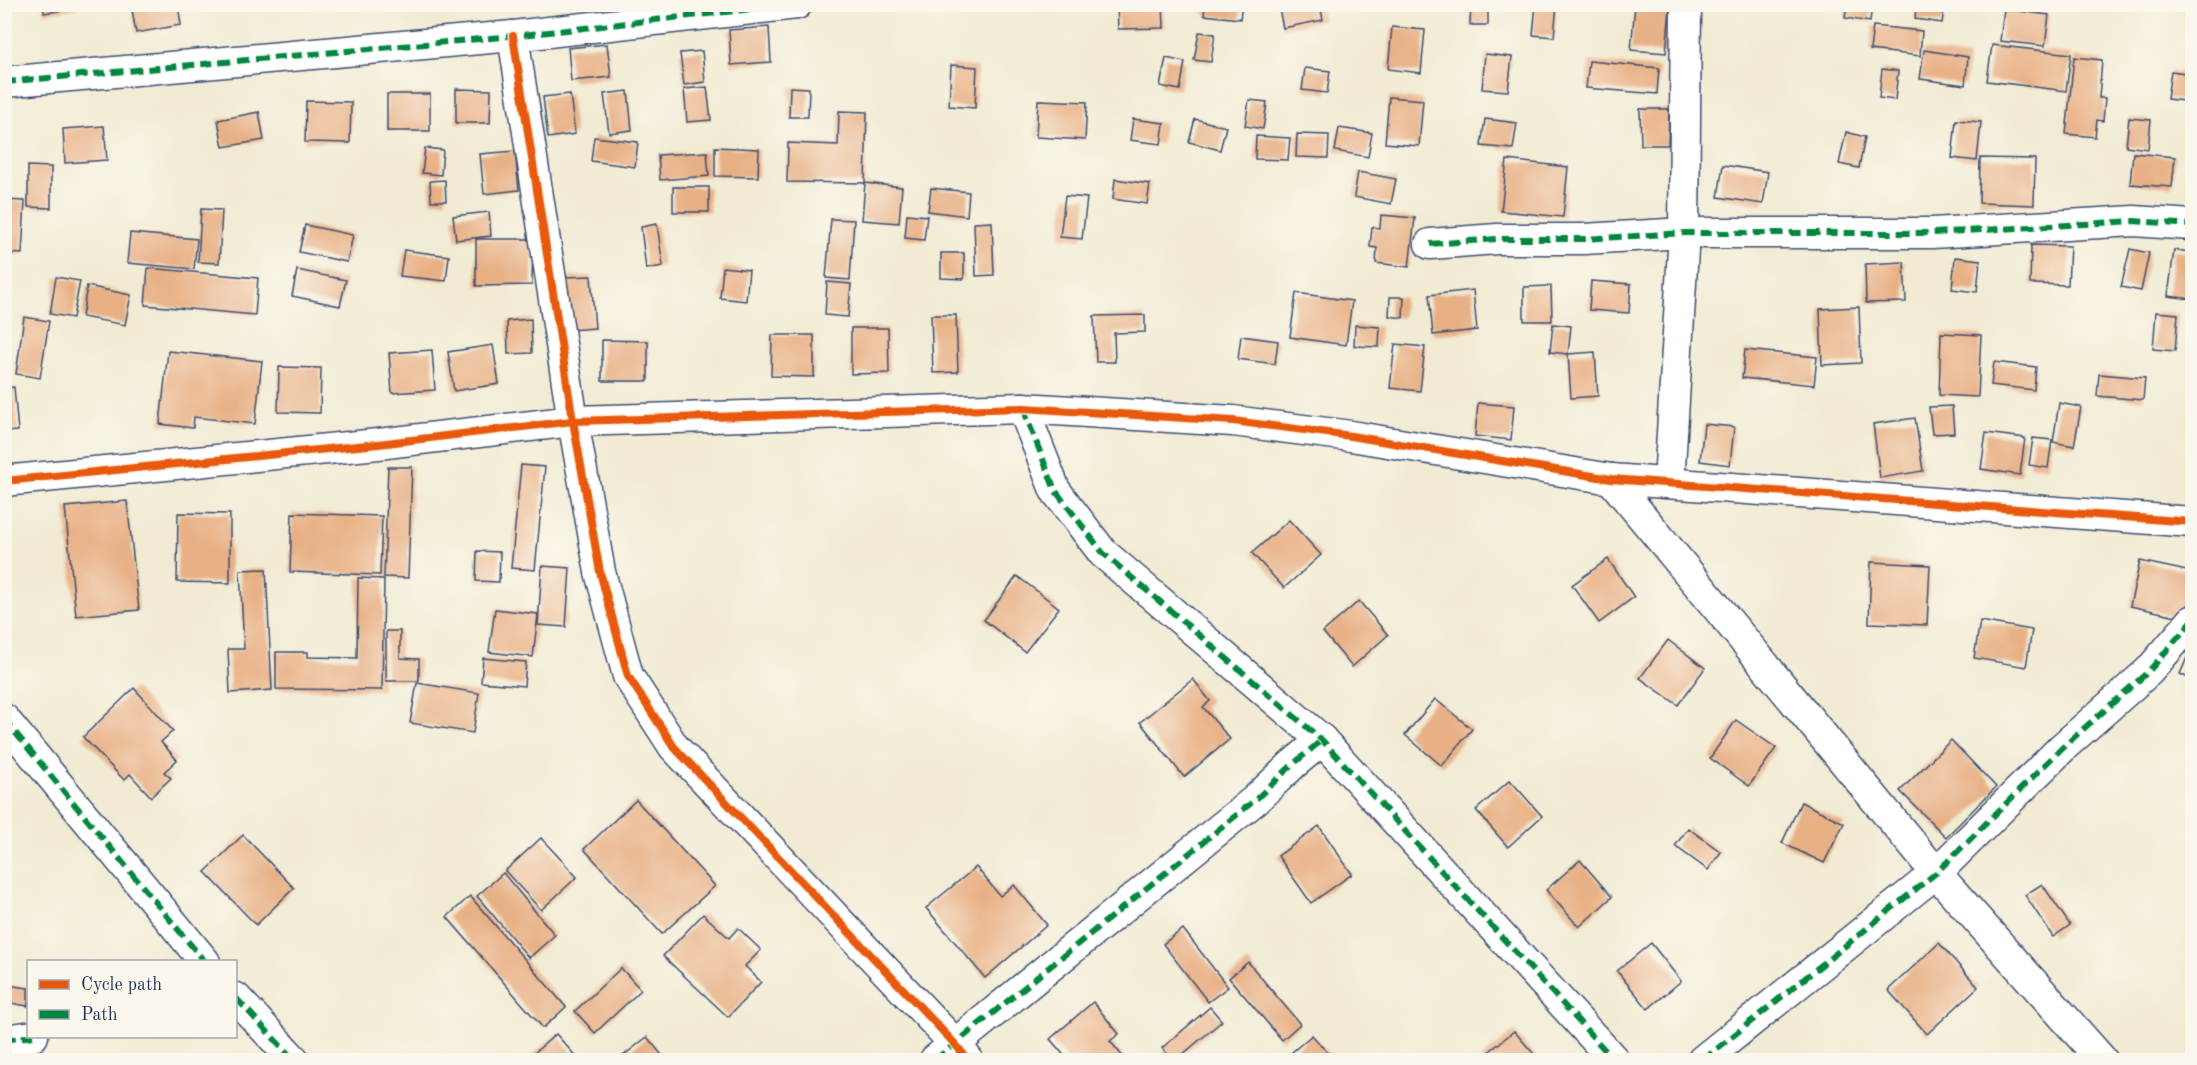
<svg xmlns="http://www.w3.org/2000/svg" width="2197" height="1065" viewBox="0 0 2197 1065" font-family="'Old Standard TT',serif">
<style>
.building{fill:#e8b085}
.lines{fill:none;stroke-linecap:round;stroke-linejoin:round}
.minor-casing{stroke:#3b4b70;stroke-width:33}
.minor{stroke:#fff;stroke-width:30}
.quiet{stroke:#00873e;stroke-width:6;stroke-dasharray:12 6;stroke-linecap:butt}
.cycleway-casing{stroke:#fbf7ec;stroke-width:11}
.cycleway{stroke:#e8590c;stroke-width:8}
</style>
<rect width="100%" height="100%" fill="#fbf7ec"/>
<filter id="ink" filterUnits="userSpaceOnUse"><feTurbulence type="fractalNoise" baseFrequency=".0167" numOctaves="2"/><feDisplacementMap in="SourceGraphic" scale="12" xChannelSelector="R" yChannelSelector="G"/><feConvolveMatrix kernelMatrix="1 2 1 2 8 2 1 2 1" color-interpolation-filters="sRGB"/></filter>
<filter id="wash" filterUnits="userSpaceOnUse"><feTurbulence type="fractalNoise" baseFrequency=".008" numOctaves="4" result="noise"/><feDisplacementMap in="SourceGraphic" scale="24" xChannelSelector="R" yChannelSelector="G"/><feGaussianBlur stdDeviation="1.35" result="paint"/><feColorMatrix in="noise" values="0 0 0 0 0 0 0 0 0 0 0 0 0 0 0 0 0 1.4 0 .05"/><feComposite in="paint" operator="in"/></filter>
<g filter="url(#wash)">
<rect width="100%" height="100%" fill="#f1ebd3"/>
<g id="blocks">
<g class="building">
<polygon points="43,4 79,4 79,8 44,13"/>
<polygon points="131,4 178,4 181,25 136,33"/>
<polygon points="1117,4 1163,4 1164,28 1118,29"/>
<polygon points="1205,4 1242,4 1240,19 1204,15"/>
<polygon points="1278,4 1320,4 1323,20 1283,28"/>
<polygon points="1471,4 1488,4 1488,25 1470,25"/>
<polygon points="1536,4 1557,4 1554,37 1533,35"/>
<polygon points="1635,4 1670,8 1666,53 1631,50"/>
<polygon points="1847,4 1872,4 1870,22 1845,18"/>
<polygon points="1916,4 1945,4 1942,23 1915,19"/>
<polygon points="2075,4 2098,4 2098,9 2074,8"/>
<polygon points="2004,9 2049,15 2045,46 2000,41"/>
<polygon points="1873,26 1922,31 1920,56 1870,50"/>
<polygon points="769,27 771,62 731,65 729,30"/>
<polygon points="1392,27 1425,30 1421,73 1388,69"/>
<polygon points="1199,32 1215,34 1211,62 1194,60"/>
<polygon points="607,44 611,77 571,81 568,48"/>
<polygon points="1992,45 2071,54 2066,91 1987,81"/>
<polygon points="1924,50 1968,57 1965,85 1920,79"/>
<polygon points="702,51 705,82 684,85 680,53"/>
<polygon points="1485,54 1512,57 1508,91 1482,89"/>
<polygon points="2074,57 2102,60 2099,98 2105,98 2103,121 2097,120 2095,137 2066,134"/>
<polygon points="1166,58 1185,62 1180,90 1160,86"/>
<polygon points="1589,61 1659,68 1657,94 1586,88"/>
<polygon points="951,65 977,67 975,108 949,106"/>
<polygon points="1305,68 1330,71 1327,93 1302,90"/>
<polygon points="1882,69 1898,71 1895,100 1879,98"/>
<polygon points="2171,71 2192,74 2192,102 2167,99"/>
<polygon points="707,87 711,120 687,122 684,89"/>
<polygon points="790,87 809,88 808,117 789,117"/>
<polygon points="456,89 491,90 490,123 456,123"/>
<polygon points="628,91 632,130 609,133 604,94"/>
<rect x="387" y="94" width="43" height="37"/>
<polygon points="570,94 575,134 548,138 543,97"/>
<polygon points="1389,97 1423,100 1419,146 1385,143"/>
<polygon points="1038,100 1087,102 1085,140 1036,137"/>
<polygon points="1249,100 1267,102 1263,129 1245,126"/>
<polygon points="306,101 351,102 350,143 305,142"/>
<polygon points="1640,109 1669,109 1668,145 1641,145"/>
<polygon points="839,111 867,112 865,183 902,187 899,223 862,220 865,183 787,182 788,143 838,145"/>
<polygon points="259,112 264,140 223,147 218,120"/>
<polygon points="2129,118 2151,120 2148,149 2126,146"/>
<polygon points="1133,119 1164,123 1161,144 1130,140"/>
<polygon points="1195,119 1226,127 1220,150 1189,142"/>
<polygon points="1485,119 1517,123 1513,149 1481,146"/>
<polygon points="1956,120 1981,122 1977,161 1952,158"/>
<polygon points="104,126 107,160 65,163 63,129"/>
<polygon points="1339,128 1372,133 1368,157 1335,151"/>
<polygon points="1846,132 1865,137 1859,168 1839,164"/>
<polygon points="1297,134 1329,135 1328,158 1296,157"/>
<polygon points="1256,136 1290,138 1288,160 1255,159"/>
<polygon points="594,137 638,142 635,167 591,161"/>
<polygon points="715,147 759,149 758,177 715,176"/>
<polygon points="425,148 443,150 441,175 422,173"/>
<polygon points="515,151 519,190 484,194 480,154"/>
<polygon points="707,152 709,176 660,180 658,155"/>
<polygon points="2133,153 2175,157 2172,187 2130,184"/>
<polygon points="1980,158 2035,159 2034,205 1979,203"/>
<polygon points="1507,160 1568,167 1563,217 1501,211"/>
<polygon points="1723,165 1768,172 1763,204 1718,197"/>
<polygon points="28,166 51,167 51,208 28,207"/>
<polygon points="1358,172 1396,179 1391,204 1354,197"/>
<polygon points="1115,179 1150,184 1147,204 1113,199"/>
<polygon points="445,180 446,201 431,201 430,181"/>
<rect x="673" y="187" width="36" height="25"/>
<polygon points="931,188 969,192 967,216 928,211"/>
<polygon points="1065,196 1087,198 1082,239 1060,237"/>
<polygon points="4,200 25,201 22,254 4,253"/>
<polygon points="201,209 222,210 219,263 198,262"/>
<polygon points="489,212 491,236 456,240 453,216"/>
<polygon points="907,214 927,216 924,240 905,238"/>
<polygon points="1381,215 1415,218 1409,267 1376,263 1377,248 1370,247 1372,227 1380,228"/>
<polygon points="831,219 854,220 850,280 826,278"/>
<polygon points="992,222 994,275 976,276 974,223"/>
<polygon points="657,224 663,266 646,269 641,227"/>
<polygon points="305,225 353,235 347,262 299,252"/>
<polygon points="130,233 197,239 194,269 127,263"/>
<polygon points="476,239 533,239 532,285 476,286"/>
<polygon points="2031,245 2070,246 2068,285 2030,284"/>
<polygon points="2130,249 2149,253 2141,291 2121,287"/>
<polygon points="404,250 449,256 446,281 400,276"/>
<polygon points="2174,250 2192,252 2192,299 2168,296"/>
<polygon points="941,253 964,253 964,279 941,278"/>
<polygon points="1955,257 1980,260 1977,292 1952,289"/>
<polygon points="1904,262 1906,302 1866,303 1865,264"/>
<polygon points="723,267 749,270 746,301 720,298"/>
<polygon points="148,268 258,278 255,315 145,305"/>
<polygon points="297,270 346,280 340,306 292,296"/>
<polygon points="591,276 595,328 570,330 566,277"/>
<polygon points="56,277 80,281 73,318 50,314"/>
<polygon points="1591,281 1631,284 1629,313 1589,310"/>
<polygon points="827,282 851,284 848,317 825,315"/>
<polygon points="87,286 131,295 125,325 82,317"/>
<polygon points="1551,286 1552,321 1524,321 1524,287"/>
<polygon points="1473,290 1477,330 1433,335 1429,295"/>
<polygon points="1296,293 1352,301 1346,345 1290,337"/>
<polygon points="1390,297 1404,297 1403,318 1389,316"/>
<polygon points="1859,307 1861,363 1822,365 1820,309"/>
<polygon points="2156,312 2178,314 2175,351 2153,349"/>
<polygon points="931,315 956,315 958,372 933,373"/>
<polygon points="1145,315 1145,332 1114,333 1115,362 1096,362 1094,316"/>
<polygon points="24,317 49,321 40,378 16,374"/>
<polygon points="531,319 532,353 508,354 507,321"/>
<polygon points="1553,324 1571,326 1568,354 1550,352"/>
<polygon points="1355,325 1380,327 1379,347 1354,346"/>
<polygon points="851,328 888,328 889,373 851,374"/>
<polygon points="1941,333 1981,335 1978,397 1939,395"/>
<polygon points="772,335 814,335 814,377 771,376"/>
<polygon points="1241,336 1278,341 1275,364 1238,359"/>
<polygon points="602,340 648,341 648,381 602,381"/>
<polygon points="1395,344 1425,347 1420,391 1390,388"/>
<polygon points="493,345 499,384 454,391 448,352"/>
<polygon points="432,350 435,390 392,393 389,353"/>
<polygon points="1745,350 1817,357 1814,385 1742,378"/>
<polygon points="168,351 262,361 255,424 194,417 193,428 160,424"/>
<polygon points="1595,352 1598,396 1571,398 1568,354"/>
<polygon points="1994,362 2036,367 2034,390 1991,385"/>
<polygon points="279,367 321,368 320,413 278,412"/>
<polygon points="2099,374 2145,378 2143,400 2097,396"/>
<polygon points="14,387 18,431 4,432 4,388"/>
<polygon points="1478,403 1514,406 1511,440 1475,436"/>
<polygon points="2059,403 2081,407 2074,446 2053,442"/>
<polygon points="1952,406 1954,433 1932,434 1929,407"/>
<polygon points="1915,418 1923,471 1880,478 1873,424"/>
<polygon points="1704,424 1734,427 1730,465 1700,461"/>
<polygon points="1986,433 2025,438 2020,475 1981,469"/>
<polygon points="2033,438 2052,440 2048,468 2029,465"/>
<polygon points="521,465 545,467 535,570 511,568"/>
<polygon points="388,467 412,467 408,578 384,577"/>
<polygon points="127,501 139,610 76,616 65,507"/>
<polygon points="178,513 230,514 230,583 177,582"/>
<polygon points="292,513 382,516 380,575 290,572"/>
<polygon points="1289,520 1321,555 1284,588 1252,553"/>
<polygon points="477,551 500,552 499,582 476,581"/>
<polygon points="1608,559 1634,597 1599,623 1572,585"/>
<polygon points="2140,561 2192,572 2192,587 2186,618 2130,606"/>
<polygon points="1871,562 1930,565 1927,625 1869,623"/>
<polygon points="542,566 570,568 566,627 538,625"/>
<polygon points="266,569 272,690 230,693 228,649 244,649 240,570"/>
<polygon points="1017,576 1059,608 1025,652 984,620"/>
<polygon points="358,578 384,579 382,690 276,689 276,652 308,652 308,657 357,658"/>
<polygon points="1359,601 1388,635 1352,667 1323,632"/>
<polygon points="495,609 538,614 533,657 489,652"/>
<polygon points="1980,621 2032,630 2026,667 1974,658"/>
<polygon points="386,631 400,631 400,658 419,659 419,681 386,681"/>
<polygon points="1668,640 1705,668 1678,705 1640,678"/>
<polygon points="2192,646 2192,680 2180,674"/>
<polygon points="483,658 526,662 524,686 481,682"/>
<polygon points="1193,679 1210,701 1203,707 1230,739 1184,777 1140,722"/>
<polygon points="417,683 479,693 473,733 410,723"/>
<polygon points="134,688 173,731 161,742 177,760 164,772 171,778 151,797 130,774 124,780 83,737"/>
<polygon points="1435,699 1472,729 1442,766 1405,735"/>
<polygon points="1736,720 1776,748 1749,786 1710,758"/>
<polygon points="1951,740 1996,787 1946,837 1900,791"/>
<polygon points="1510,780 1542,816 1508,847 1476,810"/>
<polygon points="636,800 715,886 662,934 584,849"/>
<polygon points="1801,802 1844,823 1824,863 1782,843"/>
<polygon points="1319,826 1352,874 1311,903 1278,856"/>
<polygon points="1688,828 1721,852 1708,870 1675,846"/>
<polygon points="243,835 294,888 256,925 205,872"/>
<polygon points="541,838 577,877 541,910 505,871"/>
<polygon points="1580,860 1612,897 1579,927 1546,890"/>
<polygon points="976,867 1000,896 1014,885 1047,925 985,978 926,908"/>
<polygon points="503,873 555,935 529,958 477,896"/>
<polygon points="2042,884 2070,925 2053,937 2025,895"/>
<polygon points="470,896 566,1007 543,1028 447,917"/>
<polygon points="703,914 729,938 738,928 761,950 745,966 761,982 728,1017 663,956"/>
<polygon points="1183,929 1228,987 1208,1002 1163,944"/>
<polygon points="1651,943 1681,981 1648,1009 1617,971"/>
<polygon points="1939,943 1978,987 1927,1034 1888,990"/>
<polygon points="1248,962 1300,1024 1282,1040 1229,978"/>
<polygon points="621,968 641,990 595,1033 575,1011"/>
<polygon points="7,985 28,988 28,1006 4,1002"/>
<polygon points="1093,1002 1119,1034 1110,1041 1124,1058 1120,1060 1068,1060 1050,1039"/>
<polygon points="1210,1007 1222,1021 1176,1060 1173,1060 1162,1048"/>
<polygon points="1514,1031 1539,1060 1479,1060"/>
<polygon points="556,1034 579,1060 526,1060"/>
<polygon points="1312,1035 1334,1060 1300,1060 1292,1052"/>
<polygon points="647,1037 666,1060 618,1060"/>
</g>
</g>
</g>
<g filter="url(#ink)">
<use href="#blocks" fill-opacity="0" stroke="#3b4b70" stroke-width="1.5"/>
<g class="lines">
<g class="minor-casing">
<g id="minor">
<polyline points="513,36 573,421 600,572 628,676 674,747 955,1044 968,1060"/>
<polyline points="4,82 513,36 797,4"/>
<polyline points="1430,244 1497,239 1584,239 1684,233 1932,233 2134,221 2192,225"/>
<polyline points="1023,408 1055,490 1103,553 1322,740 1614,1060"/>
<polyline points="1611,479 1936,873 2102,1060"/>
<polyline points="4,481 378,444 573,421 1023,408 1233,421 1351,436 1611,479 2192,522"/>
<polyline points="1669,483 1684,233 1686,4"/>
<polyline points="4,719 205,962"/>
<polyline points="236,998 294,1060"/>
<polyline points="4,1040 33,1036"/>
<polyline points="935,1060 1255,800 1292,765 1322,740"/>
<polyline points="1703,1060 1936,873 2063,747 2149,671 2192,621"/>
</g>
</g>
<use href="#minor" class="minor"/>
<g class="quiet">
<polyline points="4,82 513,36 797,4"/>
<polyline points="1430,244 1497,239 1584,239 1684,233 1932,233 2134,221 2192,225"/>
<polyline points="1023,408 1055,490 1103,553 1322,740 1614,1060"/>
<polyline points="4,719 205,962"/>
<polyline points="236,998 294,1060"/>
<polyline points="4,1040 33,1036"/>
<polyline points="935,1060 1255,800 1292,765 1322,740"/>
<polyline points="1703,1060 1936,873 2063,747 2149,671 2192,621"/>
</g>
<g class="cycleway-casing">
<g id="cycleway">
<polyline points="513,36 573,421 600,572 628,676 674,747 955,1044 968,1060"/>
<polyline points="4,481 378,444 573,421 1023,408 1233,421 1351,436 1611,479 2192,522"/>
</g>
</g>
<use href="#cycleway" class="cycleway"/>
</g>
</g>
<rect width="2197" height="1065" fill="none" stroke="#fbf7ec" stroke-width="24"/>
<rect x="27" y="960" width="210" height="78" fill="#fbf7ec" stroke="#a1a7b3" stroke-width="1.5"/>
<rect x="39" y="980" width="30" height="9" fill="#e8590c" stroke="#a1a7b3" stroke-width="1.5"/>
<text x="81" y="990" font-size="18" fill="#1b2f5e">Cycle path</text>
<rect x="39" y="1010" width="30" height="9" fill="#00873e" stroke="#a1a7b3" stroke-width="1.5"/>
<text x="81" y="1020" font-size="18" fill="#1b2f5e">Path</text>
</svg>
